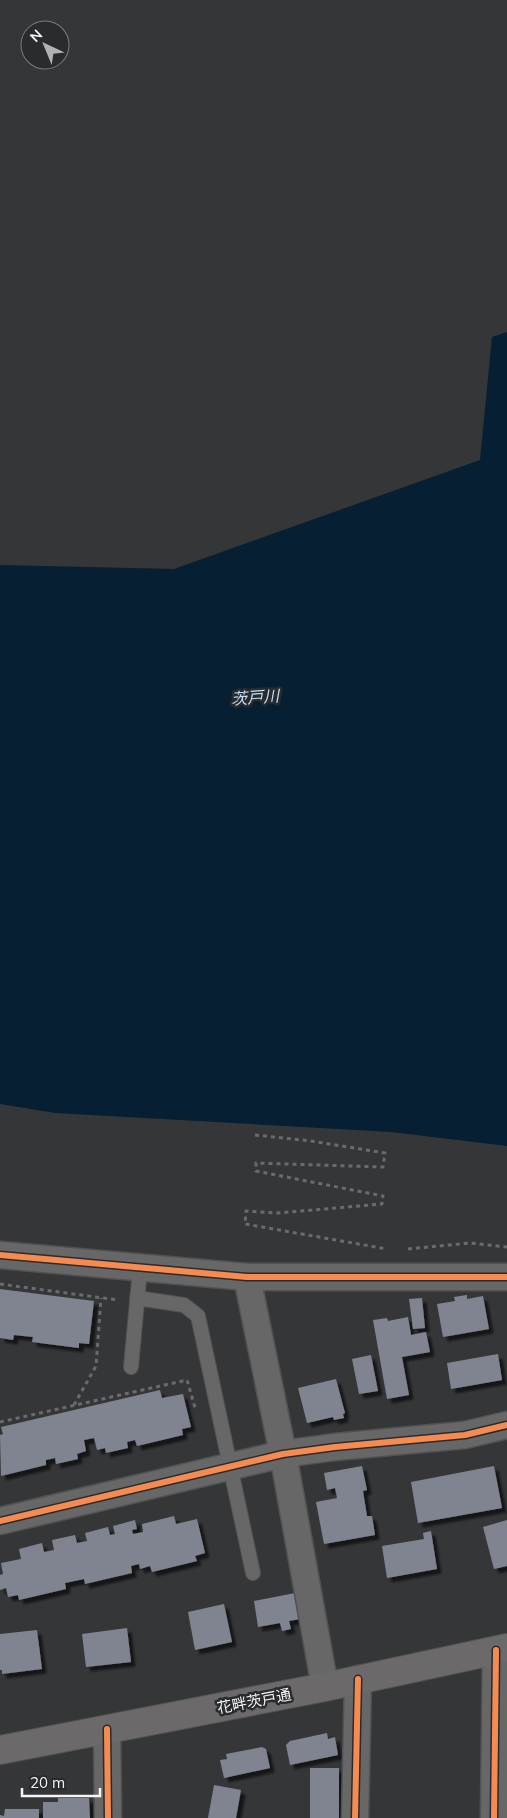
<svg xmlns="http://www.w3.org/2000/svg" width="507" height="1818" viewBox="0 0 507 1818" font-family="Mulish,'Noto Sans JP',sans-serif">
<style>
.water{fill:#061f32}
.building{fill:#808490;filter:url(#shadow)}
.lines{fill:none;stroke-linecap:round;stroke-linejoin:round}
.service-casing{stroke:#515253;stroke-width:16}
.minor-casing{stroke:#515253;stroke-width:29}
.secondary-casing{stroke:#515253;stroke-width:30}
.path{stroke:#6b6b6c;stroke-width:3;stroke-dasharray:4 4;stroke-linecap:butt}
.service{stroke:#676768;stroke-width:14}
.minor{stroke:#676768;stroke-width:26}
.secondary{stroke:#6c696a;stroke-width:28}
.cycleway-casing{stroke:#2a2b2e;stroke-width:9}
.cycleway{stroke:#f68b52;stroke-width:6}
.labels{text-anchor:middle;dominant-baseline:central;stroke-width:5;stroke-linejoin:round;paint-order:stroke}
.street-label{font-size:15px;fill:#f4f5f7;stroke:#2a2b2e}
.water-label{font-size:16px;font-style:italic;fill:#c1dff8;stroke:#2a2b2e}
</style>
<defs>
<filter id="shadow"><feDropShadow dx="4.5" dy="4.5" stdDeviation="1" flood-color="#0009"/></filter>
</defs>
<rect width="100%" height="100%" fill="#353638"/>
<polygon class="water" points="507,332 507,1146 391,1132 55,1113 0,1104 0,565 174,569 480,460 492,337"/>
<g class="building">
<polygon points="0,1289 94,1301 89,1344 79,1343 79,1348 32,1342 33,1337 14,1335 13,1340 0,1338"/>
<polygon points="467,1295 467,1299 483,1296 489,1329 443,1337 437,1304 455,1301 454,1297"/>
<polygon points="422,1298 425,1328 413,1329 409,1299"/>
<polygon points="408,1317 411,1335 426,1332 430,1352 402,1357 409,1395 387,1399 373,1320 387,1318 388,1321"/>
<polygon points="498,1354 502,1380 451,1389 447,1363"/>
<polygon points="371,1355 378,1391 359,1394 352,1359"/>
<polygon points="336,1379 345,1413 343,1414 344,1418 334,1420 333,1417 307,1423 298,1388"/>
<polygon points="160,1390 162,1398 183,1394 191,1427 182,1429 183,1435 137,1446 135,1440 127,1442 128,1448 106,1453 105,1448 97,1450 94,1438 84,1440 86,1451 77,1454 78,1459 56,1464 55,1458 46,1460 46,1465 1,1476 0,1435 3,1434 1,1427"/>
<polygon points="362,1466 367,1490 363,1491 367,1516 372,1516 375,1535 324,1544 316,1502 337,1498 335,1488 327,1490 324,1473"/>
<polygon points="494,1466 502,1508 418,1523 411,1482"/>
<polygon points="174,1516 176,1524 197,1519 205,1553 195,1556 197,1561 152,1572 150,1566 140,1569 139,1564 131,1566 132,1573 85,1584 84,1579 65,1583 66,1589 19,1600 18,1595 8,1597 6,1588 0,1590 0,1575 3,1574 1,1563 21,1559 19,1549 42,1543 44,1552 54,1550 52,1540 75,1535 77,1543 87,1541 85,1533 108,1527 110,1535 115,1534 113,1526 135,1520 137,1529 132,1530 133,1534 143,1532 142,1524"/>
<polygon points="507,1520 507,1566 494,1569 483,1527"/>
<polygon points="431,1531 437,1569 387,1578 382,1546 424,1539 423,1533"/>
<polygon points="295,1593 300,1619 289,1621 291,1629 282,1631 280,1623 258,1627 254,1601"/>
<polygon points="224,1604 232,1642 195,1650 188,1612"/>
<polygon points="127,1628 131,1662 86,1667 82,1634"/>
<polygon points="37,1630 42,1669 2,1674 2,1670 0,1670 0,1634"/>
<polygon points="327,1733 328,1739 335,1737 338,1755 290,1765 286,1745 290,1741"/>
<polygon points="262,1747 266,1749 270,1768 224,1778 220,1760 227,1759 226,1754"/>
<rect x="310" y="1768" width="29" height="50"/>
<polygon points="214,1785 241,1790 236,1818 208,1818"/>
<polygon points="58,1798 89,1798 90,1818 43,1818 43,1802 58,1802"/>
<polygon points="5,1809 39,1809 39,1818 0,1818 0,1815 4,1816"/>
</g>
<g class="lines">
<g class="service-casing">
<g id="service">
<polyline points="137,1298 184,1305 198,1316 253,1573"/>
<polyline points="131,1367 140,1269"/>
</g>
</g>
<g class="minor-casing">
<g id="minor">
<polyline points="0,1255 247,1277 507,1277"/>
<polyline points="247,1277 283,1454 325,1687"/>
<polyline points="0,1521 283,1454 335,1447 465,1435 507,1425"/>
<polyline points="107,1729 108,1818"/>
<polyline points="355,1818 358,1679"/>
<polyline points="494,1818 496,1650"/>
</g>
</g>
<g class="secondary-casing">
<polyline id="secondary" points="0,1750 325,1687 507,1648"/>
</g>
<g class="path">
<polyline points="255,1135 311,1141 385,1153 383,1167 256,1163 256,1171 383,1196 382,1204 278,1213 246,1211 245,1224 387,1249"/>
<polyline points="408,1249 470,1243 507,1247"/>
<polyline points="0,1284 118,1300"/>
<polyline points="74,1405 96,1366 101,1298"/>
<polyline points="0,1422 187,1380 196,1411"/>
</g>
<use href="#service" class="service"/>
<use href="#minor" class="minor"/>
<use href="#secondary" class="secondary"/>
<g class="cycleway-casing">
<g id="cycleway">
<polyline points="0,1255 247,1277 507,1277"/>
<polyline points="0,1521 283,1454 335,1447 465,1435 507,1425"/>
<polyline points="107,1729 108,1818"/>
<polyline points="355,1818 358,1679"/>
<polyline points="494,1818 496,1650"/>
</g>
</g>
<use href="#cycleway" class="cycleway"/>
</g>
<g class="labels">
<g class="street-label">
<text transform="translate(254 1701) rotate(-11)">花畔茨戸通</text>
</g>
<g class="water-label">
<text transform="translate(255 697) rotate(-4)">茨戸川</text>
</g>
</g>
<g transform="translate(45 45) rotate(316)"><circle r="24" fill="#2a2b2e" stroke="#7b7c7e"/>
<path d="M0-4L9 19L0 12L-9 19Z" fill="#b1b2b4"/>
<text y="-8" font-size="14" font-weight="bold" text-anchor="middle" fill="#f4f5f7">N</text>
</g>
<path d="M22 1788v8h78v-8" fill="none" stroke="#f4f5f7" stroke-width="2.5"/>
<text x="30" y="1788" font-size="15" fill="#f4f5f7" stroke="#2a2b2e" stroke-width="4" paint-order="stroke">20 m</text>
</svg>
